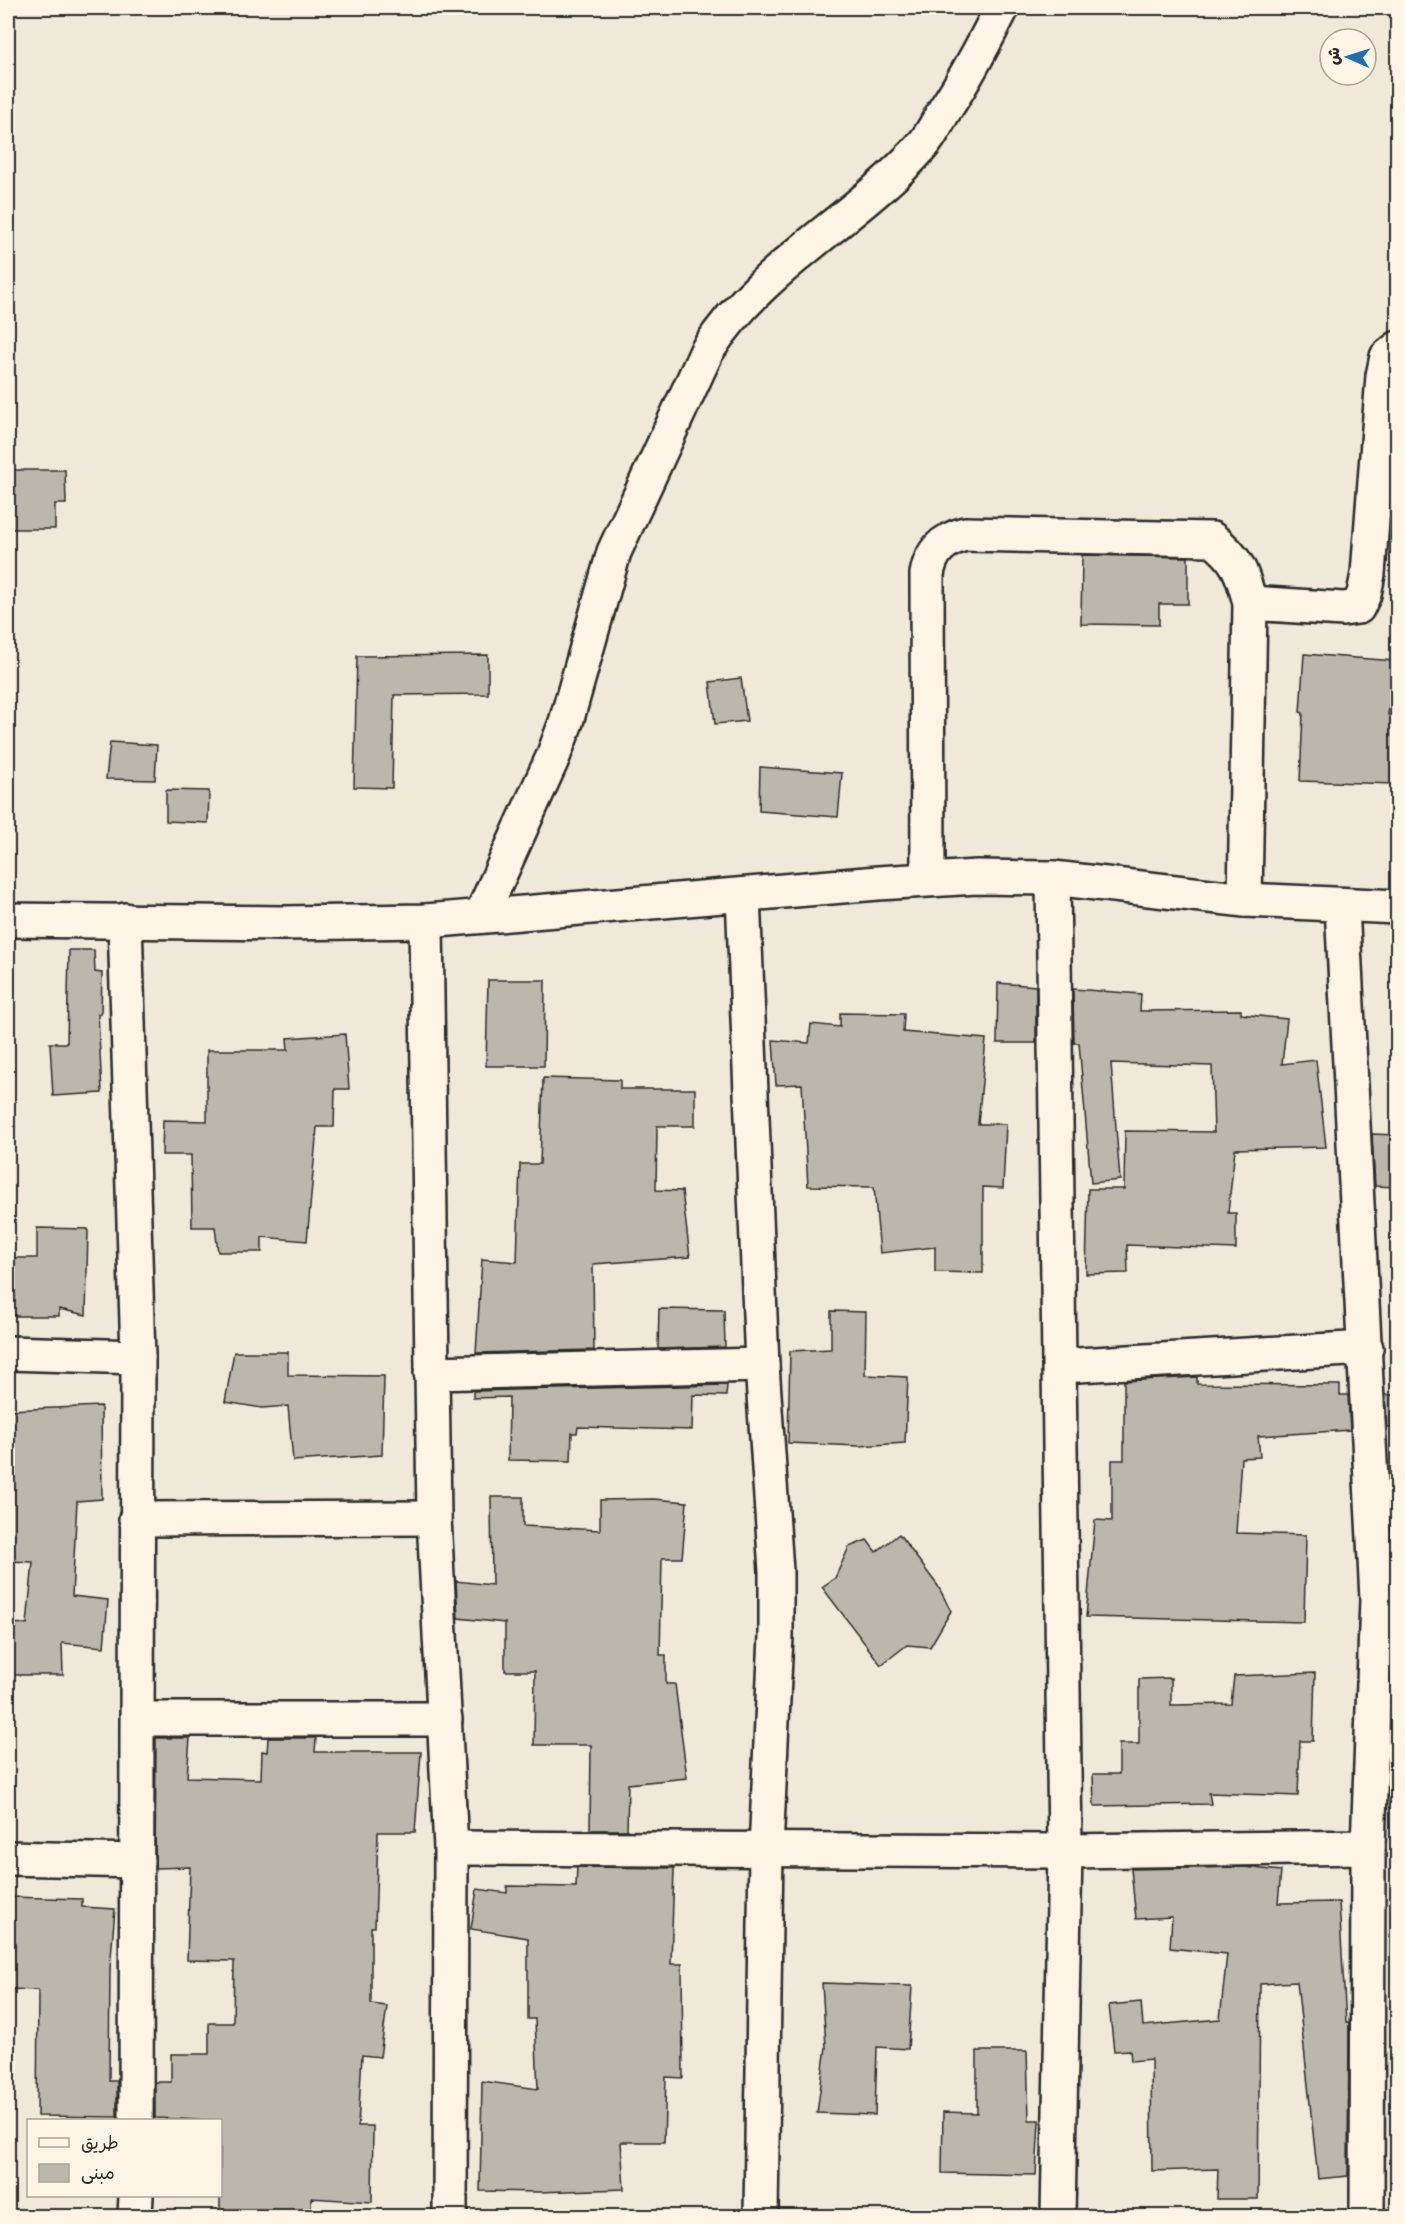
<svg xmlns="http://www.w3.org/2000/svg" width="1405" height="2224" viewBox="0 0 1405 2224" font-family="'Patrick Hand','Playpen Sans Arabic',sans-serif">
<style>
.building{fill:#bcb7ac;stroke:#2b2b2b;stroke-width:1.5}
.lines{fill:none;stroke-linecap:round;stroke-linejoin:round}
.minor-casing{stroke:#2b2b2b;stroke-width:38}
.minor{stroke:#fcf5e5;stroke-width:33}
</style>
<rect width="100%" height="100%" fill="#efe9da"/>
<filter id="ink" filterUnits="userSpaceOnUse"><feTurbulence type="fractalNoise" baseFrequency=".0167" numOctaves="2"/><feDisplacementMap in="SourceGraphic" scale="12" xChannelSelector="R" yChannelSelector="G"/><feConvolveMatrix kernelMatrix="1 2 1 2 8 2 1 2 1" color-interpolation-filters="sRGB"/></filter>
<g filter="url(#ink)">
<g class="building">
<polygon points="8,470 65,470 66,504 55,504 55,529 8,529"/>
<polygon points="1082,555 1188,557 1188,604 1159,604 1159,625 1081,624"/>
<polygon points="1304,654 1395,661 1388,715 1398,715 1395,784 1300,781 1303,713 1300,712"/>
<polygon points="488,655 488,694 394,695 392,788 354,787 357,656"/>
<polygon points="741,678 747,721 715,724 710,682"/>
<polygon points="110,742 157,745 155,780 106,779"/>
<polygon points="760,767 842,773 838,817 759,811"/>
<polygon points="166,790 209,791 208,823 166,821"/>
<polygon points="69,950 94,950 95,972 102,973 101,1014 98,1014 102,1093 53,1096 50,1043 67,1043"/>
<polygon points="488,980 545,980 544,1066 486,1066"/>
<polygon points="998,983 1036,986 1036,1043 997,1043"/>
<polygon points="1073,989 1141,994 1140,1011 1241,1010 1241,1014 1287,1019 1282,1064 1316,1060 1326,1147 1235,1149 1228,1213 1236,1213 1236,1249 1127,1245 1128,1273 1086,1274 1088,1189 1124,1189 1125,1131 1214,1132 1212,1066 1111,1063 1120,1180 1091,1183 1079,1043 1074,1043"/>
<polygon points="840,1013 904,1014 903,1032 986,1039 978,1124 1006,1124 1003,1188 983,1187 983,1273 935,1272 935,1247 880,1253 874,1187 808,1186 802,1084 776,1085 773,1040 809,1043 811,1024 840,1027"/>
<polygon points="345,1034 349,1089 335,1089 334,1127 317,1127 307,1241 262,1237 262,1252 218,1252 215,1227 192,1227 191,1155 162,1155 163,1120 207,1121 207,1050 288,1050 287,1038"/>
<polygon points="543,1078 620,1080 620,1089 695,1089 695,1126 657,1126 656,1190 682,1191 690,1257 593,1264 594,1350 476,1353 482,1259 517,1262 520,1164 540,1164"/>
<polygon points="1372,1134 1398,1135 1398,1187 1375,1186"/>
<polygon points="37,1228 88,1229 86,1315 59,1309 59,1316 8,1316 8,1258 37,1258"/>
<polygon points="659,1309 724,1310 725,1347 658,1349"/>
<polygon points="831,1311 866,1312 865,1375 908,1377 905,1443 859,1446 788,1443 790,1351 831,1349"/>
<polygon points="234,1352 288,1352 288,1375 384,1376 382,1455 293,1461 288,1406 262,1408 225,1402"/>
<polygon points="1197,1377 1197,1384 1340,1385 1340,1395 1348,1395 1350,1430 1258,1436 1260,1457 1241,1458 1236,1533 1306,1535 1304,1622 1086,1617 1095,1520 1112,1521 1112,1460 1124,1460 1124,1381"/>
<polygon points="727,1385 726,1396 693,1395 692,1430 578,1427 577,1433 572,1433 571,1461 508,1460 509,1397 473,1398 473,1391"/>
<polygon points="1385,1395 1398,1395 1398,1426 1387,1427"/>
<polygon points="101,1406 102,1499 77,1501 72,1596 108,1600 104,1647 62,1643 63,1675 8,1675 8,1623 27,1624 33,1562 8,1561 8,1410"/>
<polygon points="491,1497 523,1497 523,1526 600,1530 600,1500 654,1499 687,1502 682,1558 662,1558 660,1655 666,1655 666,1684 675,1684 687,1778 628,1784 627,1830 590,1830 591,1745 534,1745 535,1671 505,1671 505,1623 458,1618 456,1581 492,1585"/>
<polygon points="899,1534 938,1586 951,1611 930,1647 907,1645 881,1665 822,1587 835,1578 849,1547 867,1540 876,1552"/>
<polygon points="1315,1673 1313,1741 1300,1741 1298,1796 1209,1793 1211,1804 1094,1806 1093,1774 1119,1774 1119,1744 1139,1744 1139,1679 1171,1678 1171,1705 1231,1704 1234,1676"/>
<polygon points="156,1738 190,1738 187,1777 261,1779 262,1751 267,1752 268,1738 316,1738 315,1752 421,1752 415,1832 378,1832 375,1927 371,1927 371,2004 387,2006 380,2057 362,2055 358,2126 373,2126 372,2202 311,2198 311,2217 220,2217 220,2121 155,2118 155,2082 171,2082 171,2054 209,2054 209,2023 233,2023 234,1961 187,1960 190,1867 155,1868"/>
<polygon points="577,1867 674,1868 671,1964 682,1964 683,2078 666,2077 664,2142 621,2142 624,2189 538,2192 480,2191 482,2081 538,2089 535,2019 528,2019 528,1938 471,1929 477,1889 507,1893 507,1886 576,1887"/>
<polygon points="1244,1867 1281,1871 1278,1903 1339,1902 1346,2023 1349,2023 1348,2176 1318,2179 1297,1982 1260,1984 1258,2199 1217,2199 1218,2169 1152,2171 1151,2059 1131,2061 1130,2050 1114,2051 1109,2005 1141,2002 1143,2026 1220,2019 1227,1954 1170,1948 1172,1917 1136,1919 1131,1869"/>
<polygon points="8,1897 82,1899 82,1907 115,1909 110,1969 109,2081 117,2081 117,2117 37,2116 38,1990 8,1989 11,1929 8,1929"/>
<polygon points="822,1983 912,1986 908,2049 877,2047 875,2115 817,2113 826,2047"/>
<polygon points="977,2051 1027,2051 1029,2120 1039,2120 1036,2175 942,2173 943,2112 977,2113"/>
</g>
<g class="lines">
<g class="minor-casing">
<g id="minor">
<polyline points="1250,603 1343,609 1358,607 1364,594 1368,574 1383,376 1387,357 1398,348"/>
<polyline points="1053,878 1065,1851 1058,2216"/>
<path d="M928,879L927,574C931,552 942,540 965,534L1212,539C1238,559 1242,572 1250,603L1245,900"/>
<polyline points="743,895 762,1365 776,1571 776,1636 766,1849 761,2216"/>
<polyline points="1342,906 1377,1599 1368,1847 1367,2216"/>
<path d="M481,916L553,757L566,722L614,552L707,351C761,266 856,220 922,146C931,136 937,123 944,111C966,78 984,43 1002,8"/>
<polyline points="8,920 283,923 426,921 878,883 977,877 1053,878 1245,900 1398,907"/>
<polyline points="125,920 138,1357 136,2120"/>
<polyline points="426,921 434,1518 451,1848 450,2216"/>
<polyline points="8,1353 138,1357"/>
<polyline points="1061,1366 1366,1348"/>
<polyline points="431,1373 762,1365"/>
<polyline points="136,1519 434,1518"/>
<polyline points="138,1719 445,1719"/>
<polyline points="451,1848 1065,1851 1368,1847"/>
<polyline points="8,1858 137,1861"/>
<polyline points="135,2216 136,2196"/>
</g>
</g>
<use href="#minor" class="minor"/>
</g>
</g>
<rect width="1405" height="2224" fill="none" stroke="#fcf5e5" stroke-width="30"/>
<rect x="15" y="15" width="1375" height="2194" fill="none" stroke="#2b2b2b" stroke-width="2" filter="url(#ink)"/>
<rect x="27" y="2119" width="195" height="78" fill="#fcf5e5" stroke="#a8a49b" stroke-width="1.5"/>
<rect x="39" y="2138" width="30" height="9" fill="#fcf5e5" stroke="#a8a49b" stroke-width="1.5"/>
<text x="81" y="2149" font-size="18" fill="#2b2b2b">طريق</text>
<rect x="39" y="2164" width="30" height="18" fill="#bcb7ac" stroke="#a8a49b" stroke-width="1.5"/>
<text x="81" y="2179" font-size="18" fill="#2b2b2b">مبنى</text>
<g transform="translate(1348 57) rotate(273)"><circle r="28" fill="#fcf5e5" stroke="#a8a49b" stroke-width="1.5"/>
<path d="M0-4.5L10 22L0 15L-10 22Z" fill="#1f6fb2"/>
<text y="-9" font-size="16" font-weight="bold" text-anchor="middle" fill="#2b2b2b">ش</text>
</g>
</svg>
